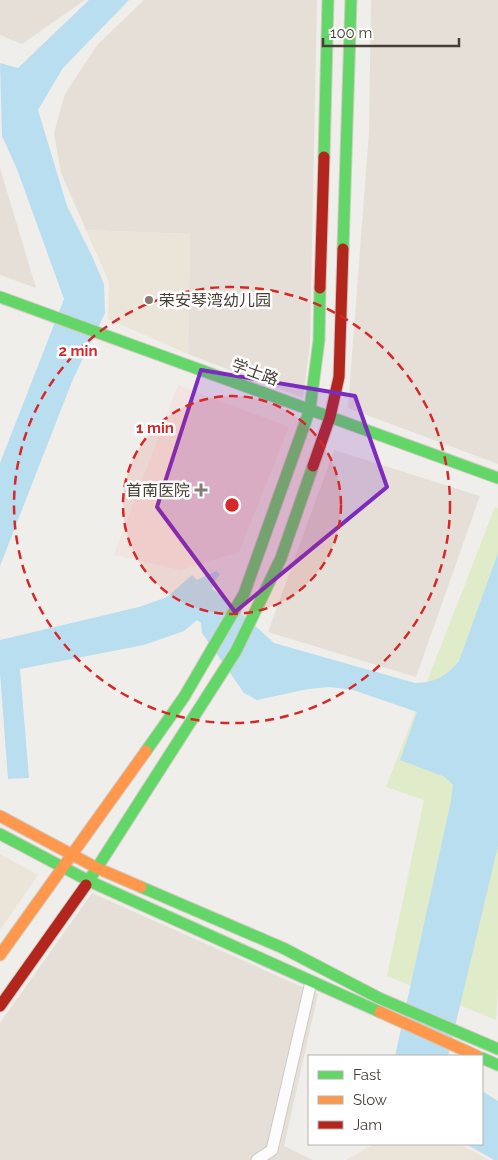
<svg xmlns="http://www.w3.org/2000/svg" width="498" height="1160" viewBox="0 0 498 1160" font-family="Raleway,'Noto Sans SC',sans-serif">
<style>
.residential{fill:#e5dfd7}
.education{fill:#ebe5d9}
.medical{fill:#f2e4e1}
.green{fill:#e0ebc9}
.water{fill:#b9def0}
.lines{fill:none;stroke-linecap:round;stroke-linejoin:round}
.street-casing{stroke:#cdcac5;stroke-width:13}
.fast-casing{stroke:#d0cac1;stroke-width:13}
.slow-casing{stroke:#d0cac1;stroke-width:13}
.jam-casing{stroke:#d0cac1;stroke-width:13}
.street{stroke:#fdfcfc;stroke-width:11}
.fast{stroke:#63d668;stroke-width:11}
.slow{stroke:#ff974d;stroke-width:11}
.jam{stroke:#b3261e;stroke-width:11}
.marked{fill:#7b2cbf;fill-opacity:0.2;stroke:#7b2cbf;stroke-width:4;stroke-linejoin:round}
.ring{fill:none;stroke:#d62828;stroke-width:2.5;stroke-dasharray:9 6}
.poi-dot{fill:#827c74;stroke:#fff;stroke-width:2}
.labels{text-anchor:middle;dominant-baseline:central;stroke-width:5;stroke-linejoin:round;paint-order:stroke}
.poi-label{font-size:16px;fill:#473e35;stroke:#fff;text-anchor:start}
.street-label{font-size:16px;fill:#473e35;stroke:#fff}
.centre{fill:#d62828;stroke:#fff;stroke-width:2.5}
.ring-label{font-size:15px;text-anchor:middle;font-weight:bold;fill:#d62828;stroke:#fff;stroke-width:5;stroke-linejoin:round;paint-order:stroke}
</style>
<rect width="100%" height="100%" fill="#f0eeea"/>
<g class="residential">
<polygon points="0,0 85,0 22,44 0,35"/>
<polygon points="144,0 317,0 310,343 303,398 188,354 190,234 86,230 61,173 54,133 65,94 97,45"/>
<polygon points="371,0 498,0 498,464 348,408 369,132"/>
<polygon points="0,168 36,288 0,275"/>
<polygon points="334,450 480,496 416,677 268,632"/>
<polygon points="92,893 318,994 284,1146 313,1160 0,1160 0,1023"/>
</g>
<g class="education">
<polygon points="86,230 190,234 188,354 108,319 109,282"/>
<polygon points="0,854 38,875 0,930"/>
<polygon points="374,1144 460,1144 489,1160 346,1160"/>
</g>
<polygon class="medical" points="178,385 289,427 239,552 180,570 114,555"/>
<polygon class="green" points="495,507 498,508 498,987 496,1020 387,976 424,800 386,787"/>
<g class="water">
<polygon points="89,0 129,0 63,68 38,110 67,206 92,256 104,284 105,313 73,379 0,566 0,463 64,299 17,169 2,136 0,63 18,68"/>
<path d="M498,553V846L448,1056H395L451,801L453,785L445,777L400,760L417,712L353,690L329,687L308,689L257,700L244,693L202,633L201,623L197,620L184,631L144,645L20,669L29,778L8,779L0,673V640L139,607L167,597L192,575L197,580L216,571L220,574L214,582L212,589L220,594L274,643L415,683C434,683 447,676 459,661Z"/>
<polygon points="482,1091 498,1101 498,1160 494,1160 466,1144 482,1144"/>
</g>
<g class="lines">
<g class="street-casing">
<polyline id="street" points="257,1160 272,1150 311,982"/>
</g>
<g class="fast-casing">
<g id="fast">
<polyline points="324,157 328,0"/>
<polyline points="343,249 351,0"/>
<polyline points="0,297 498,478"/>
<polyline points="146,751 184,697 244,594 310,409 319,340 320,288"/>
<polyline points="0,834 89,881 380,1012"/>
<polyline points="86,885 236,651 281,558 313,466"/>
<polyline points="141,887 283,948 379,998 498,1049"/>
<polyline points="482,1058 498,1065"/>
</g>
</g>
<g class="slow-casing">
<g id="slow">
<polyline points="0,816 97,868 141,887"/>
<polyline points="0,955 146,751"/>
<polyline points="380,1012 477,1056"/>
</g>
</g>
<g class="jam-casing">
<g id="jam">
<polyline points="320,288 324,157"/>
<polyline points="313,466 330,417 339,377 343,249"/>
<polyline points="0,1006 86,885"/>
</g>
</g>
<use href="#street" class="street"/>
<use href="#fast" class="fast"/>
<use href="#slow" class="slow"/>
<use href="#jam" class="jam"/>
</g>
<path class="marked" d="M201,370L355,396L387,487L235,612L157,507Z"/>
<circle cx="232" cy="505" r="109" fill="#d62828" fill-opacity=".12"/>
<g class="ring">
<circle cx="232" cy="505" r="109"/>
<circle cx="232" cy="505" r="218"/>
</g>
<g class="poi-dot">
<circle cx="149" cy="300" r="5"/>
<path d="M198.5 482.5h5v5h5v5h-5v5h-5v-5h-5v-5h5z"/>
</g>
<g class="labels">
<g class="poi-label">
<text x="159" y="300">荣安琴湾幼儿园</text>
<text x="190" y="490" text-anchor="end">首南医院</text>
</g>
<g class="street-label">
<text transform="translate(255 372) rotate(20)">学士路</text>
</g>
</g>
<circle cx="232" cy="505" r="8" class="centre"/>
<g class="ring-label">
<text x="78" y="356">2 min</text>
<text x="155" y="433">1 min</text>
</g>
<rect x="308" y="1055" width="175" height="90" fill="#ffffff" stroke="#b5b2ae"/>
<rect x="318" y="1071" width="25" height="8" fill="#63d668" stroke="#b5b2ae"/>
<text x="353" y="1080" font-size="15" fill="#473e35">Fast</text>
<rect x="318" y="1096" width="25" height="8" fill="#ff974d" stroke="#b5b2ae"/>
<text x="353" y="1105" font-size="15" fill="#473e35">Slow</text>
<rect x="318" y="1121" width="25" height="8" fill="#b3261e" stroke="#b5b2ae"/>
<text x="353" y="1130" font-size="15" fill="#473e35">Jam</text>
<path d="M323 38v8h136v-8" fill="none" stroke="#473e35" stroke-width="2.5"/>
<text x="330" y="38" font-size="15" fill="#473e35" stroke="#ffffff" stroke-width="4" paint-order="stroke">100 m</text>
</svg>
